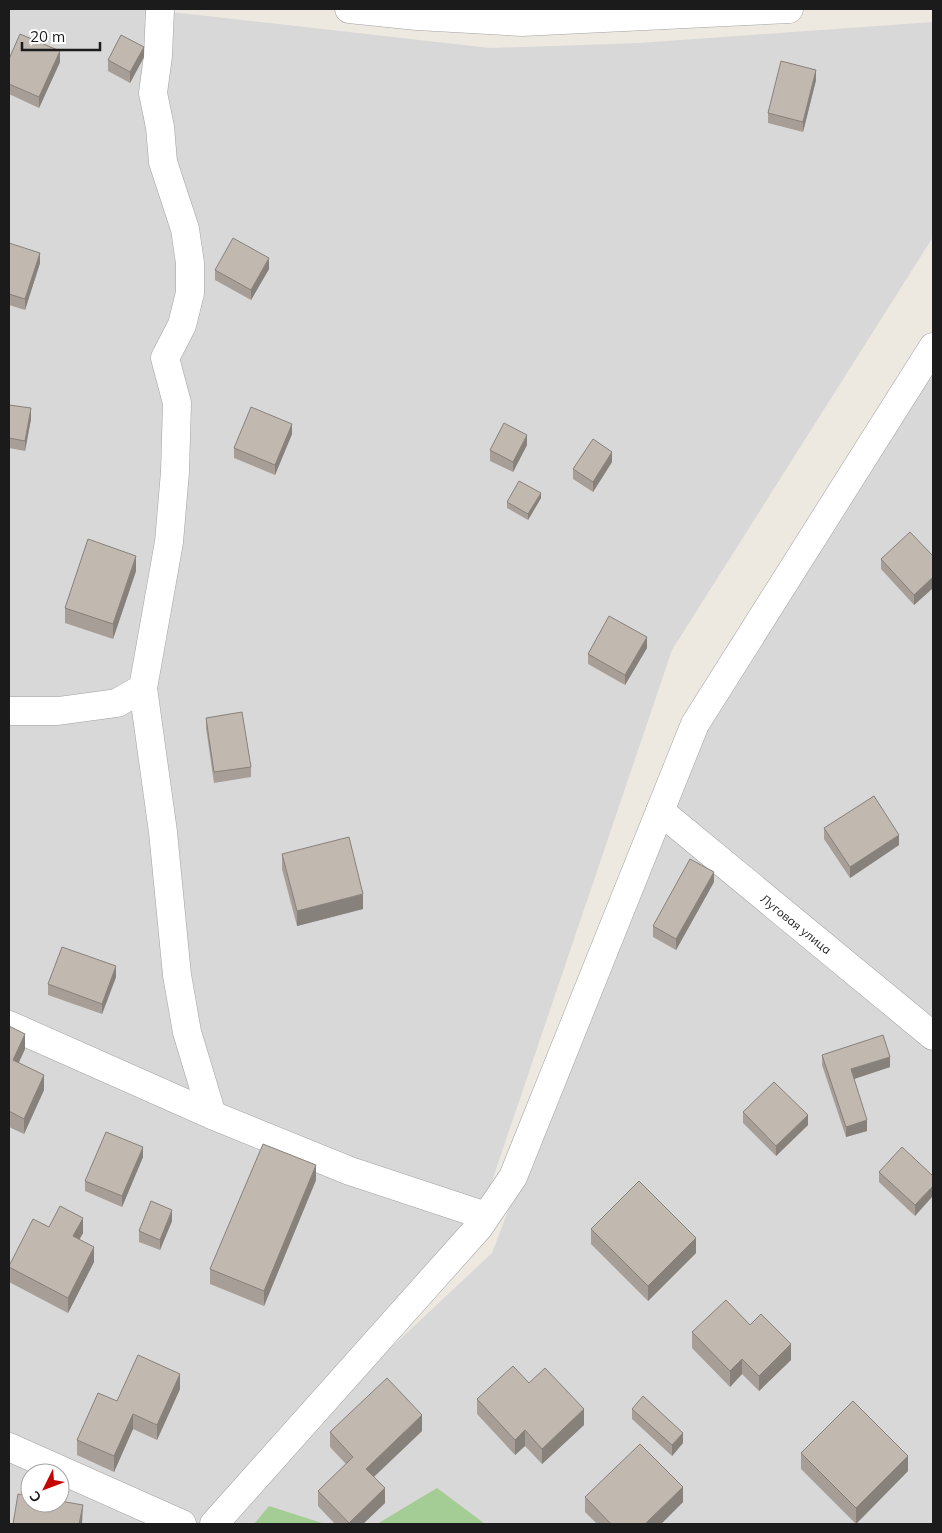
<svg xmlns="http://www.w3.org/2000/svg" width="942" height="1533" viewBox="0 0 942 1533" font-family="Mulish,sans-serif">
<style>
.residential{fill:#d9d8d8;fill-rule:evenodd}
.forest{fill:#a4cc95}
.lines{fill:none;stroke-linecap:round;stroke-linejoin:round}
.minor-casing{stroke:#a2a2a2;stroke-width:29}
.minor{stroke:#fff;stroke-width:28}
.wall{fill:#a69e97}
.shaded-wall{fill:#87817b}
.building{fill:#c1b8b0;stroke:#87817b}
.labels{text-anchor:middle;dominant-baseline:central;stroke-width:4;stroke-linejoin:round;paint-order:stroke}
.street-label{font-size:12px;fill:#1b1b1b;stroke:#fff}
</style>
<rect width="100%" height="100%" fill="#ede9e1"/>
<g class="residential">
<path d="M9,9H145L490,48L639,43L933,22V237L672,650L470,1246L200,1524H9ZM30,1473H60V1503H30Z"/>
<polygon points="933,366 933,1524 221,1524 287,1445 492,1253 618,922 694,752"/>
</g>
<g class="forest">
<polygon points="437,1488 485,1524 377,1524"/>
<polygon points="269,1506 325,1524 254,1524"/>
</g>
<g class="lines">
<g class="minor-casing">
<g id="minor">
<polyline points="160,9 158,56 153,93 160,127 163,162 185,229 190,263 190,293 182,325 165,358 177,403 175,472 169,542 143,688 163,832 177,975 187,1032 212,1115"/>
<polyline points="349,9 417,16 522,22 789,9"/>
<polyline points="9,711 58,711 117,703 143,688"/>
<polyline points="660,811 933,1036"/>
<polyline points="9,1025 212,1115 350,1171 486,1216"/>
<polyline points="9,1447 182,1524"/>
<polyline points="214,1524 479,1227 513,1177 695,724 933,347"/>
</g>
</g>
<use href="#minor" class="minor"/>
</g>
<g class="wall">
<polygon points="144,57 130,83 108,71 108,60"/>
<polygon points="9,59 60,62 39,108 9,94"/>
<polygon points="816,80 803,132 768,123 768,113"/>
<polygon points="9,243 40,263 25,310 9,305"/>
<polygon points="269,269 251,300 215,280 215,270"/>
<polygon points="9,405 31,419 25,451 9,448"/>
<polygon points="292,434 275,475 234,458 234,448"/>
<polygon points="527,445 513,472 490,461 490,450"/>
<polygon points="612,462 593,492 573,479 573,469"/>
<polygon points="541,498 528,520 507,508 507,502"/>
<polygon points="933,556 933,588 914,605 881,569 881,559"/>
<polygon points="136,571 113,639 65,623 65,608"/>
<polygon points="647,648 625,685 588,664 588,654"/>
<polygon points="206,718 251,767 251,777 214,783 206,728"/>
<polygon points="824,828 899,845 850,878 824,839"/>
<polygon points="282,854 363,909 297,926 282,869"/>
<polygon points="714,882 676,950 653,937 653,926"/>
<polygon points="116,977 102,1014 48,995 48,984"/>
<polygon points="9,1026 25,1049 19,1062 44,1090 24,1134 9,1127"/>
<polygon points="822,1055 890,1067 854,1079 867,1131 846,1137 822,1065"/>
<polygon points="743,1112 808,1125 776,1156 743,1123"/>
<polygon points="143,1157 122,1207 85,1191 85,1181"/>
<polygon points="879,1172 933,1176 915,1216 879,1182"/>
<polygon points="316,1180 264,1306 210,1284 210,1269"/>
<polygon points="172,1221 160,1250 139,1242 139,1231"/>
<polygon points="49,1227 83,1233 79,1240 94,1262 68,1313 9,1282 9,1266"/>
<polygon points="591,1229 696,1253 648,1301 591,1244"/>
<polygon points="750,1325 791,1360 759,1391 742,1374 730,1387 692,1348 692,1332"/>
<polygon points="529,1383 584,1425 542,1464 525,1446 515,1455 477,1414 477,1399"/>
<polygon points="180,1389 157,1440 133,1429 114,1472 77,1455 77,1440 117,1401"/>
<polygon points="632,1409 683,1443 672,1456 632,1419"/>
<polygon points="422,1431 374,1477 385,1503 363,1524 335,1524 318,1506 318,1491 346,1464 330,1447 330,1432"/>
<polygon points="801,1453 908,1471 856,1524 801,1469"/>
<polygon points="585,1497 683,1502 661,1524 597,1524 585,1512"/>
</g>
<g class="shaded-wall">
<polygon points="144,47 144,57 130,83 130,72"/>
<polygon points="60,51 60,62 39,108 39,97"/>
<polygon points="816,70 816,80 803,132 803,122"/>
<polygon points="40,253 40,263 25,310 25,299"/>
<polygon points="269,258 269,269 251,300 251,290"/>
<polygon points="31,408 31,419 25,451 25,441"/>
<polygon points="292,424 292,434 275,475 275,465"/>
<polygon points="527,435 527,445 513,472 513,462"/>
<polygon points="612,452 612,462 593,492 593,482"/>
<polygon points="541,493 541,498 528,520 528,514"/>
<polygon points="136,556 136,571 113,639 113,624"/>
<polygon points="933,577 933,588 914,605 914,595"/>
<polygon points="647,637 647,648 625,685 625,675"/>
<polygon points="899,835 899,845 850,878 850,867"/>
<polygon points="714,872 714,882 676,950 676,939"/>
<polygon points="363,894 363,909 297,926 297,911"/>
<polygon points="116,966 116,977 102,1014 102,1004"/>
<polygon points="25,1034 25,1049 13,1075 13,1060"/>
<polygon points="890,1057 890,1067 851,1080 851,1069"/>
<polygon points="44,1075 44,1090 24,1134 24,1119"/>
<polygon points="808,1115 808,1125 776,1156 776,1146"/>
<polygon points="867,1120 867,1131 846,1137 846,1127"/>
<polygon points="143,1147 143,1157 122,1207 122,1196"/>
<polygon points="316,1165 316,1180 264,1306 264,1291"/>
<polygon points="933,1186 933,1196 915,1216 915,1205"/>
<polygon points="172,1210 172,1221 160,1250 160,1240"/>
<polygon points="83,1218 83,1233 73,1251 73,1236"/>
<polygon points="696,1238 696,1253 648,1301 648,1286"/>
<polygon points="94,1247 94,1262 68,1313 68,1298"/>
<polygon points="791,1344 791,1360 759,1391 759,1376"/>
<polygon points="742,1359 742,1374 730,1387 730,1371"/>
<polygon points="180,1374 180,1389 157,1440 157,1425"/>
<polygon points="584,1409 584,1425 542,1464 542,1449"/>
<polygon points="133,1414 133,1429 114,1472 114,1456"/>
<polygon points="422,1415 422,1431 366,1484 366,1469"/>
<polygon points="525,1430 525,1446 515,1455 515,1440"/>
<polygon points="683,1433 683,1443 672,1456 672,1445"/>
<polygon points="908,1456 908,1471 856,1524 856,1508"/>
<polygon points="683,1487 683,1502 661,1524 645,1524"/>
<polygon points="385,1488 385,1503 363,1524 349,1524 349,1523"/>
<polygon points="83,1505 82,1524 79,1524"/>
</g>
<g class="building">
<polygon points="20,34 60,51 39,97 9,84 9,59"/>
<polygon points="121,35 144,47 130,72 108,60"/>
<polygon points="781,61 816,70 803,122 768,113"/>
<polygon points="233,238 269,258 251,290 215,270"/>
<polygon points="9,243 40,253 25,299 9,294"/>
<polygon points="9,405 31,408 25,441 9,438"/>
<polygon points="251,407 292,424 275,465 234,448"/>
<polygon points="504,423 527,435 513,462 490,450"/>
<polygon points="593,439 612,452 593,482 573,469"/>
<polygon points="519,481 541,493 528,514 507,502"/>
<polygon points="910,532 933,556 933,577 914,595 881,559"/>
<polygon points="88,539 136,556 113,624 65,608"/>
<polygon points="609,616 647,637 625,675 588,654"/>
<polygon points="242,712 251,767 214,772 206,718"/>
<polygon points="874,796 899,835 850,867 824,828"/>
<polygon points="349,837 363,894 297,911 282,854"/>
<polygon points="690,859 714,872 676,939 653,926"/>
<polygon points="62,947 116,966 102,1004 48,984"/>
<polygon points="9,1026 25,1034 13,1060 44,1075 24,1119 9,1111"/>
<polygon points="883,1035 890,1057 851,1069 867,1120 846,1127 822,1055"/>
<polygon points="774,1082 808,1115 776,1146 743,1112"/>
<polygon points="106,1132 143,1147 122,1196 85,1181"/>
<polygon points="263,1144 316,1165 264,1291 210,1269"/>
<polygon points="902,1147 933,1176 933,1186 915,1205 879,1172"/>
<polygon points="639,1181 696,1238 648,1286 591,1229"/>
<polygon points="151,1201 172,1210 160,1240 139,1231"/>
<polygon points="60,1206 83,1218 73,1236 94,1247 68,1298 9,1267 9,1266 33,1219 49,1227"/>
<polygon points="726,1300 750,1325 761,1314 791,1344 759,1376 742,1359 730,1371 692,1332"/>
<polygon points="138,1355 180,1374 157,1425 133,1414 114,1456 77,1440 98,1393 117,1401"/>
<polygon points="513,1366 529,1383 545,1368 584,1409 542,1449 525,1430 515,1440 477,1399"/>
<polygon points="387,1378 422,1415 366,1469 385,1488 349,1523 318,1491 353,1457 330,1432"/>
<polygon points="643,1396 683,1433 672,1445 632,1409"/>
<polygon points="853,1401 908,1456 856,1508 801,1453"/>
<polygon points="640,1444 683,1487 645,1524 611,1524 585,1497"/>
<polygon points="18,1494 30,1496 30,1503 60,1503 60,1501 83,1505 79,1524 13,1524"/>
</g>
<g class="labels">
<g class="street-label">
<text transform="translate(796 924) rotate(39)">Луговая улица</text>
</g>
</g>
<rect width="942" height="1533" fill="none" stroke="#1b1b1b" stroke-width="20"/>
<g transform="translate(45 1488) rotate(228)"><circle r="24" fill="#ffffff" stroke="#a4a4a4"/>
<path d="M0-4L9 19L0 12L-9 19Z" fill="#c50701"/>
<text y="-8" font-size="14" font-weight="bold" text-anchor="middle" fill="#1b1b1b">С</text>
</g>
<path d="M22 42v8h78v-8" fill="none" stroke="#1b1b1b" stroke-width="2.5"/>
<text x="30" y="42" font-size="15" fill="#1b1b1b" stroke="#ffffff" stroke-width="4" paint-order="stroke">20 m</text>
</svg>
